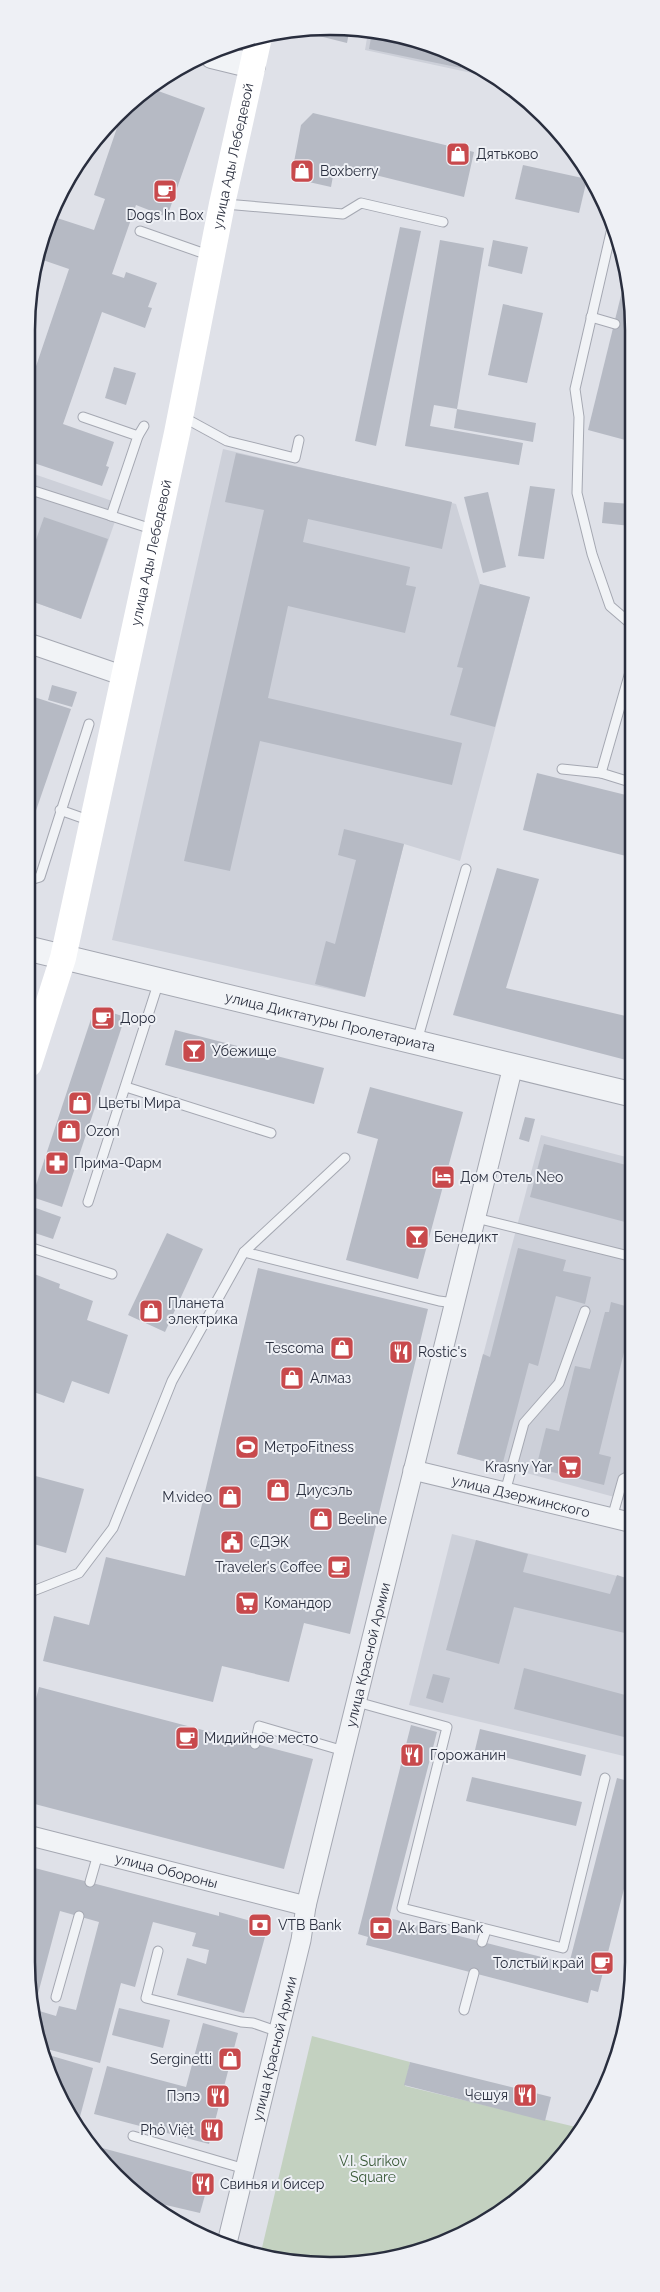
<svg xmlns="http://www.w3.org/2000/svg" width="660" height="2292" viewBox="0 0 660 2292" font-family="Raleway,sans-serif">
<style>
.built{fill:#cdd0d9}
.green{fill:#c3d1c0}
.building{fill:#b6bac4}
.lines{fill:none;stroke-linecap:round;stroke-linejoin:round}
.service-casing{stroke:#a5a8b2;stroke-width:11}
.minor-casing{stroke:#a5a8b2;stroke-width:21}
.tertiary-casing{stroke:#a5a8b2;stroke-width:26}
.service{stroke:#f1f3f6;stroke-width:9}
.minor{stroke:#f1f3f6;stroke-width:19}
.tertiary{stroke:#f1f3f6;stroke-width:24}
.secondary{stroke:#fff;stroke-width:26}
.labels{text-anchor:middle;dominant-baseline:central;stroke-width:4;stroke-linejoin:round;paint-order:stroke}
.poi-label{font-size:14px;fill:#292e3e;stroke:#eef0f5;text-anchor:start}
.street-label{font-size:14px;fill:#292e3e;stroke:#eef0f5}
.park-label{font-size:14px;fill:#395937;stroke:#eef0f5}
.rim{fill:none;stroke:#292e3e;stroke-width:2.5}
</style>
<rect width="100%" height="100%" fill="#dfe1e8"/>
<g class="built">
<polygon points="368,32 389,32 482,67 495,78 365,50"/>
<polygon points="223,449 456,504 480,584 530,597 460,861 404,844 365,997 112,940"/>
<polygon points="31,473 121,504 81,619 31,601"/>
<polygon points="541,1135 630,1158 629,1501 457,1454"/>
<polygon points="452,1534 629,1579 628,1757 409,1705"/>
</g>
<polygon class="green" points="312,2036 410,2062 405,2086 580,2128 515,2203 409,2255 310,2265 261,2252"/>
<g class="building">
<polygon points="303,32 349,32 347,43"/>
<polygon points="372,32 389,32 462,60 461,68 369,49"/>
<polygon points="150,88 205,108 167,217 136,205 112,274 124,278 126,272 157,283 148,307 152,308 145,328 102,312 63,424 114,442 106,466 109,467 102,486 31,462 32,378 69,269 37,258 54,217 94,230 105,199 94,195 120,119"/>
<polygon points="313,113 474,152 464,197 335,165 331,187 291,178 301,125"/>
<polygon points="523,165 587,179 579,213 515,199"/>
<polygon points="400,227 421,231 376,446 355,441"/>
<polygon points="440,240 484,248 457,409 536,423 533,442 454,428 457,409 434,405 430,426 523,443 519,465 405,446"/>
<polygon points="493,240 528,247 522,274 488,266"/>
<polygon points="626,275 631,291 631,432 629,441 588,430"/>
<polygon points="503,304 543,313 527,383 488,375"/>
<polygon points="114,367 136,373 126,405 105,398"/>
<polygon points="236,453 452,502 442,549 308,519 303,542 410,567 406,585 416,587 405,633 288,606 268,698 462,743 452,785 260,741 230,871 184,861 264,510 225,502"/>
<polygon points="530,486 555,489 544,559 518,556"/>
<polygon points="488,492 506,567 483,573 464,497"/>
<polygon points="604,502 631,504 631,526 602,523"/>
<polygon points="44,517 108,539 81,619 31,601 31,554"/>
<polygon points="480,584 530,597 495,727 450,715 463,668 457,667"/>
<polygon points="52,685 77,692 72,707 48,700"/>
<polygon points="31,696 71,709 30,828"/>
<polygon points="537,773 630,796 630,857 523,830"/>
<polygon points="344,829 404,844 365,997 315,984 326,941 335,944 356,860 338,855"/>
<polygon points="497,868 539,879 506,988 630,1017 630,1061 453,1015"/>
<polygon points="95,1007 125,1017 62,1207 32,1197"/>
<polygon points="175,1030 324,1068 314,1104 165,1065"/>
<polygon points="370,1087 463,1112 418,1279 346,1260 378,1139 357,1133"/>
<polygon points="525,1117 535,1119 529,1142 519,1139"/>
<polygon points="544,1144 630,1166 629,1223 530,1197"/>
<polygon points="33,1207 61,1217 53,1239 29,1231 29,1221"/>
<polygon points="167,1233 203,1249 165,1332 128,1315"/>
<polygon points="518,1248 566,1260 563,1271 591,1277 585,1304 556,1296 538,1366 529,1363 502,1466 457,1454 483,1354 490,1357"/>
<polygon points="258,1268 428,1309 350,1634 304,1623 289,1682 222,1666 213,1702 43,1661 54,1616 89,1625 106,1557 185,1576"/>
<polygon points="29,1272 60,1284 59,1288 93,1301 87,1320 128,1335 109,1394 72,1381 64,1403 31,1391 28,1396"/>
<polygon points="611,1302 629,1307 629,1332 599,1454 611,1457 604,1485 536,1468 546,1428 559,1431 575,1366 590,1369 605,1312 609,1312"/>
<polygon points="28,1474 84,1489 66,1553 30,1543 28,1547"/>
<polygon points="476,1540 528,1554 523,1572 610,1594 617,1575 629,1579 629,1634 514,1607 499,1664 446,1650"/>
<polygon points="524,1668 629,1696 628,1738 514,1709"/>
<polygon points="433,1674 450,1678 443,1703 426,1698"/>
<polygon points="39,1687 313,1759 284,1869 27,1802 27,1733"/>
<polygon points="411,1725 437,1732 389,1918 569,1964 617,1778 628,1781 628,1873 598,1992 591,1990 588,2003 366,1945 368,1937 358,1934"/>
<polygon points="480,1729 586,1755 581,1776 475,1750"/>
<polygon points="472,1777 582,1802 576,1826 466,1801"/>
<polygon points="27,1866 219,1916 219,1912 268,1926 244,2013 177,1995 187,1958 206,1964 209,1950 192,1946 196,1933 153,1922 135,1987 121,1983 100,2063 43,2048 36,2010 56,2016 59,2006 76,2010 99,1922 60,1911 35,2005 26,1962 26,1934 34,1904 26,1902"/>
<polygon points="119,2008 170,2020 163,2048 112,2035"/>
<polygon points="203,2023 238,2033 209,2144 94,2114 107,2066 186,2087"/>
<polygon points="52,2056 93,2068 78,2124 49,2078 48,2071"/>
<polygon points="410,2062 551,2097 545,2121 404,2085"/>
<polygon points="91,2145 210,2177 200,2213 153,2202 102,2162"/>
</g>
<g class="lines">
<g class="service-casing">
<g id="service">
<polyline points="225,204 343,214 361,203 443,222"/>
<polyline points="612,228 575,389 579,417 577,493 592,554 610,606 631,624"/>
<polyline points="140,231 211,256"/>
<polyline points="591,317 615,324"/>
<polyline points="83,417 138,436 111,516"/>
<polyline points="183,417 227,441 295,458 299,440"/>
<polyline points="138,436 144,426"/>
<polyline points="31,490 155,530"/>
<polyline points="562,769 601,773 630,782"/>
<polyline points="601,773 630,672"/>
<polyline points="60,810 91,821"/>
<polyline points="30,880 40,877 89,724"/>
<polyline points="417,1041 466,869"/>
<polyline points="126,1087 271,1133"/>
<polyline points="88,1202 159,981"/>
<polyline points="476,1218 629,1256"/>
<polyline points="29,1247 112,1274"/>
<polyline points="244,1252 439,1301 455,1303"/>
<polyline points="505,1492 524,1423 559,1383 585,1311"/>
<polyline points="612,1518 623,1479 629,1476"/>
<polyline points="28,1593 79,1573 113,1528 172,1381 244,1252 345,1158"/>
<polyline points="357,1702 447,1727 402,1908 563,1948 605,1778"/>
<polyline points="255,1744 259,1726 344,1751"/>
<polyline points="90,1882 98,1854"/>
<polyline points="482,1942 486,1930"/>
<polyline points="158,1951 146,1998 241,2022 253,2023 279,2032"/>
<polyline points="56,1997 79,1916"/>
<polyline points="464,2010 474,1973"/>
<polyline points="133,2136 245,2169"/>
</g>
</g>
<g class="minor-casing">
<g id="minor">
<polyline points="31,644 124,676"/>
<path id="s1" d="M413,1470L629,1522"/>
<path id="s2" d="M27,1835L306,1906"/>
<path id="s3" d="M227,2243L301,1940L306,1906L513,1066"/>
</g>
</g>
<g class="tertiary-casing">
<g id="tertiary">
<polyline points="212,56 253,66"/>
<path id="s4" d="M30,949L630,1094"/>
</g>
</g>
<use href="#service" class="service"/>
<use href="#minor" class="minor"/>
<use href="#tertiary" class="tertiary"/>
<path class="secondary" id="s5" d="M29,1064L63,958L177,433L222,204L259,37"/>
</g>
<defs>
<g id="shop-square" transform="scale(1.25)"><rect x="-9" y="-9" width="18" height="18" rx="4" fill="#c8494c" stroke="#eef0f5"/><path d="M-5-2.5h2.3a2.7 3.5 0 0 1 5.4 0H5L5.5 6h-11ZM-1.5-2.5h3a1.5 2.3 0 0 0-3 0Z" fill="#fff"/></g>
<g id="cafe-square" transform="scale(1.25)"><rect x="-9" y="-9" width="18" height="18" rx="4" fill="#c8494c" stroke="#eef0f5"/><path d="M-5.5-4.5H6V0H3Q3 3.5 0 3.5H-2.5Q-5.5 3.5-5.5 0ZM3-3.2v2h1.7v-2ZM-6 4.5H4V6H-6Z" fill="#fff"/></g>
<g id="bar-square" transform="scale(1.25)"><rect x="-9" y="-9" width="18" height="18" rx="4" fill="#c8494c" stroke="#eef0f5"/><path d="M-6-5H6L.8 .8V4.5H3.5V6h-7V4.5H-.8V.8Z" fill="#fff"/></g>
<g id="pharmacy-square" transform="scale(1.25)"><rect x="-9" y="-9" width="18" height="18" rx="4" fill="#c8494c" stroke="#eef0f5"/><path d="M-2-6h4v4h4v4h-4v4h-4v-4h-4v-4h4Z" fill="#fff"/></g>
<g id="hotel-square" transform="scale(1.25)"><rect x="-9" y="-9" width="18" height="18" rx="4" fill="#c8494c" stroke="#eef0f5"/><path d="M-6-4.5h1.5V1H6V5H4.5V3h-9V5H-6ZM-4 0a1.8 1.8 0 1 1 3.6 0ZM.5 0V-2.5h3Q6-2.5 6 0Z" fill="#fff"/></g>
<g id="restaurant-square" transform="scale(1.25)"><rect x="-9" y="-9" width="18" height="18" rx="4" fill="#c8494c" stroke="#eef0f5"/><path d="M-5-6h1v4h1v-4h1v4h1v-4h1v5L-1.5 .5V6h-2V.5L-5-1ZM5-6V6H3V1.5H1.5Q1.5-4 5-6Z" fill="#fff"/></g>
<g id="stadium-square" transform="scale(1.25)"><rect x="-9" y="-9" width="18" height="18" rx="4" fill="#c8494c" stroke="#eef0f5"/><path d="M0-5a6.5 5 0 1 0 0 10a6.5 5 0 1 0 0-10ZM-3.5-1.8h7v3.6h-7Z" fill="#fff"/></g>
<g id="supermarket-square" transform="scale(1.25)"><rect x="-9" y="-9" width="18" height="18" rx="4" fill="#c8494c" stroke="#eef0f5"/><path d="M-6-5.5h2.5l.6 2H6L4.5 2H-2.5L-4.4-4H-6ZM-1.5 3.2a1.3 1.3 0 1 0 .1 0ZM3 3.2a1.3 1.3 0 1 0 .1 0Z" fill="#fff"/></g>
<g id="civic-square" transform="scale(1.25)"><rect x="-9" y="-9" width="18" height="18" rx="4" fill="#c8494c" stroke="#eef0f5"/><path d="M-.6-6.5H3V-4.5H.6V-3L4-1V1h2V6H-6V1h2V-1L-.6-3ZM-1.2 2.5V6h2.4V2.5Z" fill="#fff"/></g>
<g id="bank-square" transform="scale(1.25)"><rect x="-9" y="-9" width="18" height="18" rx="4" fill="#c8494c" stroke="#eef0f5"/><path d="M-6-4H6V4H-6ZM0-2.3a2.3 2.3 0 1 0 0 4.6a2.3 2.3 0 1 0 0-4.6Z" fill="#fff"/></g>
</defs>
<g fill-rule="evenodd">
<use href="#shop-square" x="458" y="154"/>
<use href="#shop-square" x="302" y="171"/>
<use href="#cafe-square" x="165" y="191"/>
<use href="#cafe-square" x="103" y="1018"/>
<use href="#bar-square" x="194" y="1051"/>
<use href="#shop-square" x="80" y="1103"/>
<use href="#shop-square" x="69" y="1131"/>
<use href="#pharmacy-square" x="57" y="1163"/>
<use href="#hotel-square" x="443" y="1177"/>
<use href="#bar-square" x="417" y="1237"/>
<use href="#shop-square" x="151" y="1311"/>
<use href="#shop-square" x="342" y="1348"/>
<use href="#restaurant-square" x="401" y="1352"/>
<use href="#shop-square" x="292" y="1378"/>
<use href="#stadium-square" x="247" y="1447"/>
<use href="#supermarket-square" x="570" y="1467"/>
<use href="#shop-square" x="278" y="1490"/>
<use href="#shop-square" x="230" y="1497"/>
<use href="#shop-square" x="321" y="1519"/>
<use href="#civic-square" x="232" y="1542"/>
<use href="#cafe-square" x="339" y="1567"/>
<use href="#supermarket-square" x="247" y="1603"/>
<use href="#cafe-square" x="187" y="1738"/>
<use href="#restaurant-square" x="412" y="1755"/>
<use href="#bank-square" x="260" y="1925"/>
<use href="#bank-square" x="381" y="1928"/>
<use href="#cafe-square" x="602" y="1963"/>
<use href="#shop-square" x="230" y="2059"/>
<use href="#restaurant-square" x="525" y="2095"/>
<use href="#restaurant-square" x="218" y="2096"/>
<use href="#restaurant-square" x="212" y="2130"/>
<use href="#restaurant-square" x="203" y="2184"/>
</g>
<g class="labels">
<g class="poi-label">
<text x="476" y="154">Дятьково</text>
<text x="320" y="171">Boxberry</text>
<text x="165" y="215" text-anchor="middle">Dogs In Box</text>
<text x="120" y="1018">Доро</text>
<text x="212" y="1051">Убежище</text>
<text x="98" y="1103">Цветы Мира</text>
<text x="86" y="1131">Ozon</text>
<text x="74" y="1163">Прима-Фарм</text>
<text x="460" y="1177">Дом Отель Neo</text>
<text x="434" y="1237">Бенедикт</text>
<text x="168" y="1303">Планета<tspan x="168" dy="16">электрика</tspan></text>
<text x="324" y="1348" text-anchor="end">Tescoma</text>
<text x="418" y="1352">Rostic's</text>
<text x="310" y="1378">Алмаз</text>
<text x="264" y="1447">МетроFitness</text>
<text x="552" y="1467" text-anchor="end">Krasny Yar</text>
<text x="296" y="1490">Диусэль</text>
<text x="212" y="1497" text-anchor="end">M.video</text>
<text x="338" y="1519">Beeline</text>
<text x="250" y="1542">СДЭК</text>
<text x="322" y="1567" text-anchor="end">Traveler's Coffee</text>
<text x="264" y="1603">Командор</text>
<text x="204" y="1738">Мидийное место</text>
<text x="430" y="1755">Горожанин</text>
<text x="278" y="1925">VTB Bank</text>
<text x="398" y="1928">Ak Bars Bank</text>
<text x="584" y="1963" text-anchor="end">Толстый край</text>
<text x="212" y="2059" text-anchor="end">Serginetti</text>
<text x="508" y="2095" text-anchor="end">Чешуя</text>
<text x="200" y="2096" text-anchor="end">Пэпэ</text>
<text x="194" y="2130" text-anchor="end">Phỏ Việt</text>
<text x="220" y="2184">Свинья и бисер</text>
</g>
<g class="street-label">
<text stroke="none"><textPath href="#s5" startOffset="931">улица Ады Лебедевой</textPath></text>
<text stroke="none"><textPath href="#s5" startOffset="526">улица Ады Лебедевой</textPath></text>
<text stroke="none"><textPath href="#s4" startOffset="309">улица Диктатуры Пролетариата</textPath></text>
<text stroke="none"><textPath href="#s1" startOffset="111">улица Дзержинского</textPath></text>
<text stroke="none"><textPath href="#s3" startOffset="605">улица Красной Армии</textPath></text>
<text stroke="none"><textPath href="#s2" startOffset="144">улица Обороны</textPath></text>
<text stroke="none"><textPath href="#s3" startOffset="200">улица Красной Армии</textPath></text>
</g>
<g class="park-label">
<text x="373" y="2161">V.I. Surikov<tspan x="373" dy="16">Square</tspan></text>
</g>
</g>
<path d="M0 0H660V2292H0ZM330 35H330A295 295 0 0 1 625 330V1962A295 295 0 0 1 330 2257H330A295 295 0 0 1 35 1962V330A295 295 0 0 1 330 35Z" fill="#eef0f5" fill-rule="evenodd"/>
<path class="rim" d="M330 35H330A295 295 0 0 1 625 330V1962A295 295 0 0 1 330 2257H330A295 295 0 0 1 35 1962V330A295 295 0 0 1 330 35Z"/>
</svg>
